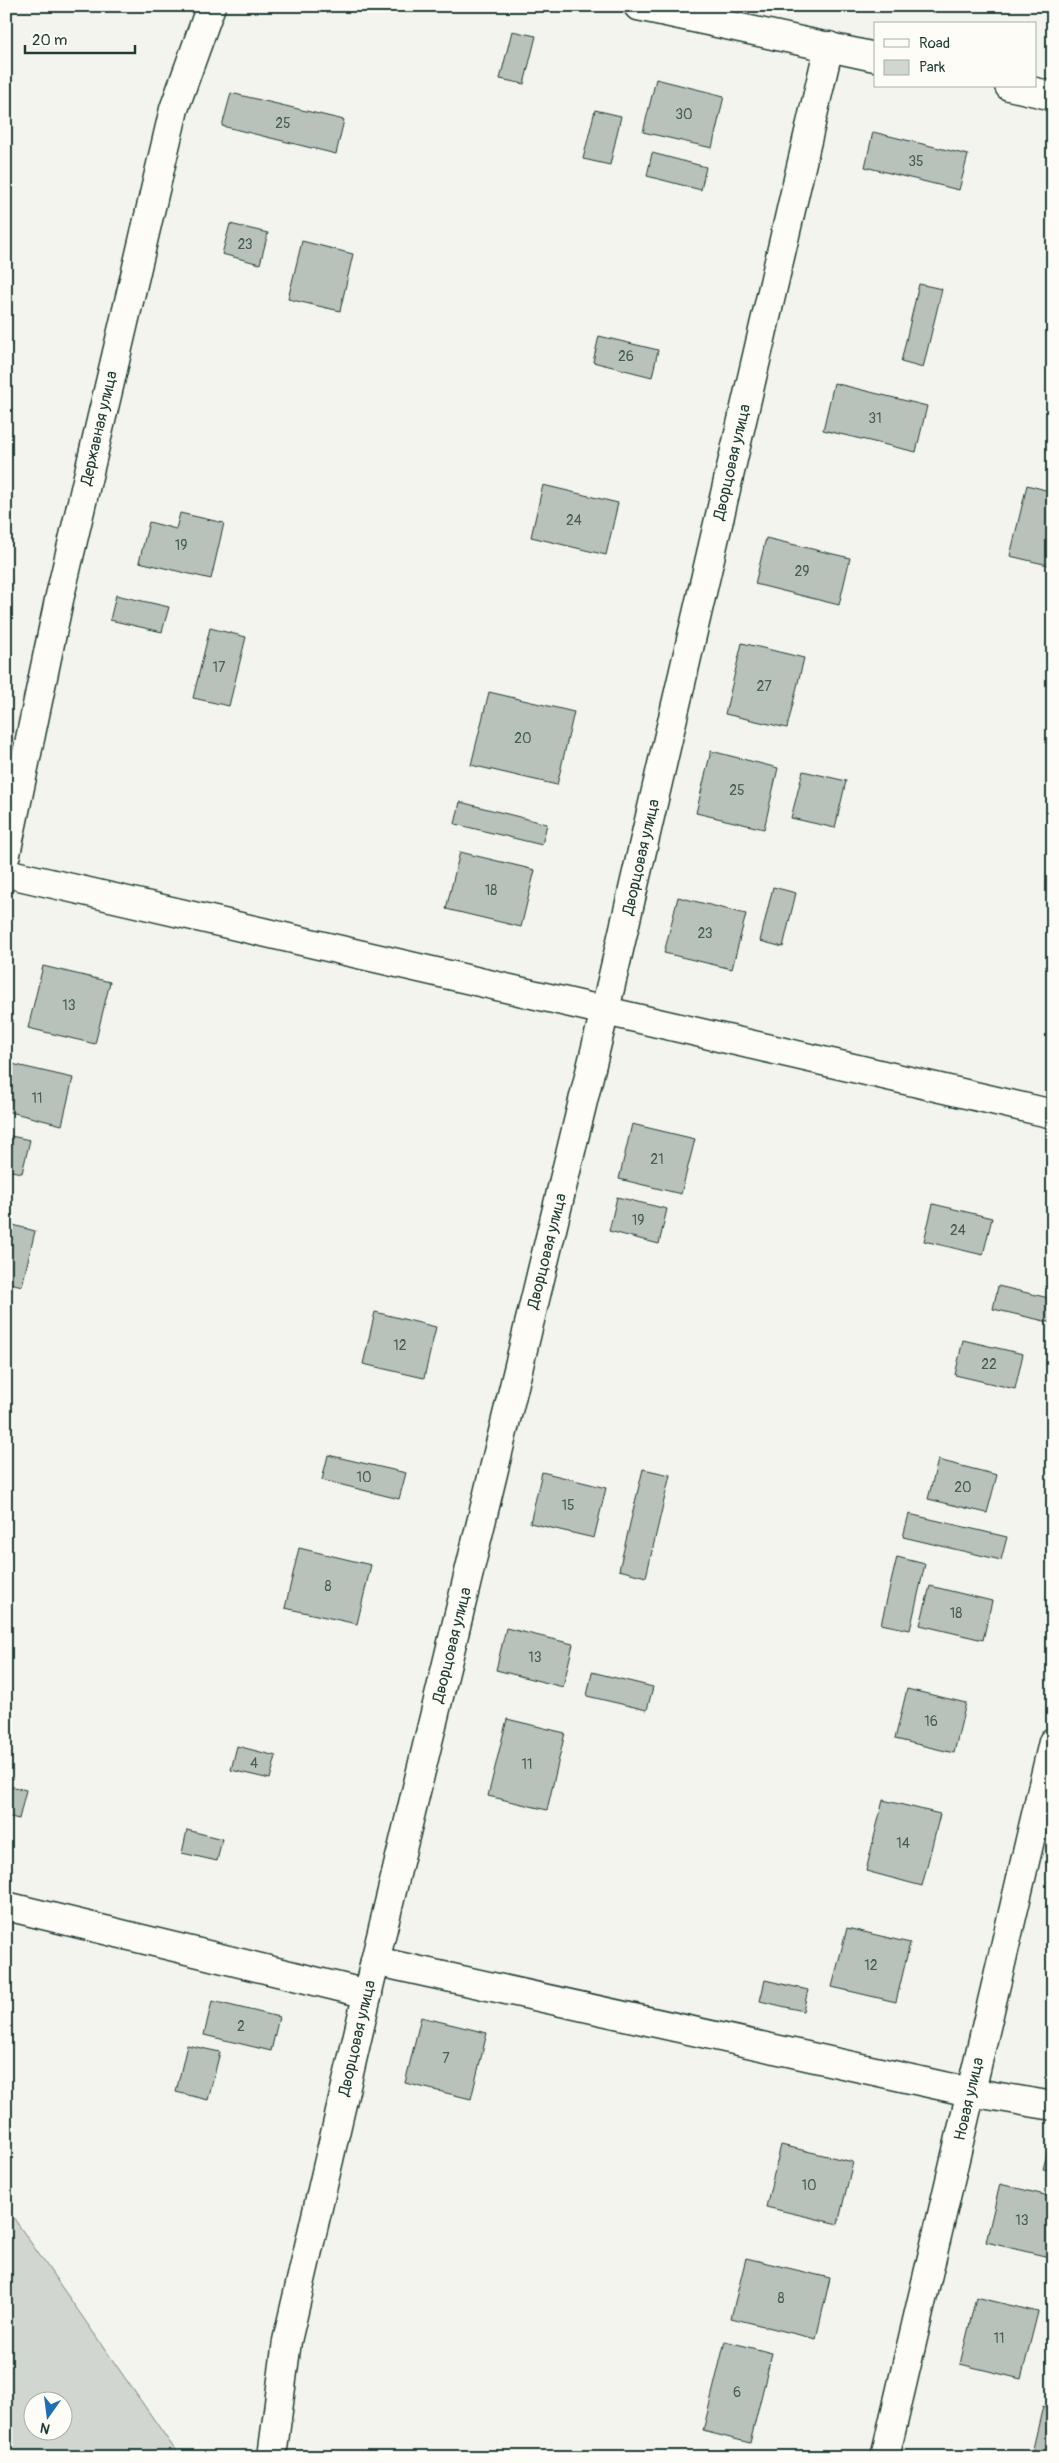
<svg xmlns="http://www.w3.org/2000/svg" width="1059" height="2463" viewBox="0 0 1059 2463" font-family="Pangolin,sans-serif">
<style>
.green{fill:#d1d6d1;stroke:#788a82;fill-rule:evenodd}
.building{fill:#b9c1bb;stroke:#1f3d34}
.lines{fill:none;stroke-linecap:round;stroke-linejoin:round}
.minor-casing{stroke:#1f3d34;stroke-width:31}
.minor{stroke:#fdfcf7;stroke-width:28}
.labels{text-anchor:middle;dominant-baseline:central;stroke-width:4;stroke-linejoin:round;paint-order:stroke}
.number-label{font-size:14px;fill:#465e56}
.street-label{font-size:16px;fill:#1f3d34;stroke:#fdfcf7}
</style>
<rect width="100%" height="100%" fill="#f4f4ef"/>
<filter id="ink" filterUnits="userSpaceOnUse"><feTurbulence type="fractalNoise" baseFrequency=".02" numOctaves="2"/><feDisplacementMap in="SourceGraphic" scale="10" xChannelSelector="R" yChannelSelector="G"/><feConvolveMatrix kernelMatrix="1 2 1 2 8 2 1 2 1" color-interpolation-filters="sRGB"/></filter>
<g filter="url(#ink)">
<path class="green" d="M6,2207L180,2457H6ZM32,2400H62V2430H32Z"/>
<g class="building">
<polygon points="512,31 536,36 524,84 500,79"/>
<polygon points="656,79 724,96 712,148 643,132"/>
<polygon points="231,93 344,120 336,154 222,126"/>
<polygon points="595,110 621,116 610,165 583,159"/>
<polygon points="873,132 968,155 959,190 865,167"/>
<polygon points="652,153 706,167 701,190 647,176"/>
<polygon points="230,224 268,233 260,264 222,254"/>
<polygon points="302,241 353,254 340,311 288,299"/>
<polygon points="919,284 942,289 923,368 901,362"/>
<polygon points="599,336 658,350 652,377 593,362"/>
<polygon points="834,383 927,406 916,452 823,430"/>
<polygon points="543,485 618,503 606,555 531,537"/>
<polygon points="1027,485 1053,492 1053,546 1048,565 1010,556"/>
<polygon points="180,513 224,523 211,579 139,562 149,522 176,529"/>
<polygon points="766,538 850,558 839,605 755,584"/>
<polygon points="116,595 169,607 162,632 110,620"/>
<polygon points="210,628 246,637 229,706 193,698"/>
<polygon points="742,643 804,658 787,728 725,714"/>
<polygon points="489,692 574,712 557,785 471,765"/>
<polygon points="711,751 778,768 764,829 696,813"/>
<polygon points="803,771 846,781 835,828 791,818"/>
<polygon points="460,802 547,824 542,845 455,824"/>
<polygon points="460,852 535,870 521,927 446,909"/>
<polygon points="773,887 796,893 783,947 760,941"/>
<polygon points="678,897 746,914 732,969 664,953"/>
<polygon points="43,966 110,982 95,1044 28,1028"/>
<polygon points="12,1064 73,1078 62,1125 6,1111 6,1085"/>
<polygon points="632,1124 695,1139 681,1194 619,1179"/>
<polygon points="6,1135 30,1140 22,1173 6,1170"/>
<polygon points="617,1197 667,1209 659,1244 609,1231"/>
<polygon points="933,1204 992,1218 983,1255 924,1241"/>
<polygon points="6,1223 35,1231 22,1286 6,1282"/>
<polygon points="998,1286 1053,1299 1053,1323 993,1309"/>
<polygon points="375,1312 436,1327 424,1378 363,1364"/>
<polygon points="963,1340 1023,1354 1015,1389 955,1375"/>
<polygon points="328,1455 406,1473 399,1499 322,1480"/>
<polygon points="938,1460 997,1475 987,1513 928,1499"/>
<polygon points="643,1469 670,1475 646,1577 619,1570"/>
<polygon points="542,1472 606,1488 594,1538 530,1523"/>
<polygon points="909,1514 1007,1537 1001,1560 903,1537"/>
<polygon points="299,1548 371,1565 357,1624 285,1608"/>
<polygon points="897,1557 925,1564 910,1630 881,1624"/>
<polygon points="930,1586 992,1601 983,1640 920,1625"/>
<polygon points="506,1628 573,1644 563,1687 496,1670"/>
<polygon points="592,1672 653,1687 647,1710 587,1696"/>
<polygon points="907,1689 966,1703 954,1753 895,1739"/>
<polygon points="507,1719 565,1733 547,1810 488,1796"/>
<polygon points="237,1746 276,1756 270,1779 231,1770"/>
<polygon points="6,1785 26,1790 19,1819 6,1816"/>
<polygon points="883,1800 940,1814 922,1886 866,1871"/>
<polygon points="187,1830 222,1839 217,1861 182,1853"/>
<polygon points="847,1928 910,1943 896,2002 832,1987"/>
<polygon points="765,1980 808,1990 803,2011 760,2001"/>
<polygon points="212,2001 279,2017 271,2051 204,2035"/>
<polygon points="421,2017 487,2033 471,2099 405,2083"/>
<polygon points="187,2045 220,2052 208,2100 176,2092"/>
<polygon points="1050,2143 1053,2144 1053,2171 1043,2169"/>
<polygon points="781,2145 853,2162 838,2224 766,2207"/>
<polygon points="1000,2184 1053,2197 1053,2258 986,2242"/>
<polygon points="746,2258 830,2278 816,2339 731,2318"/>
<polygon points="976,2297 1038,2312 1021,2379 960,2364"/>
<polygon points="725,2341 772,2353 750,2443 703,2431"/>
<polygon points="1043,2406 1053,2409 1053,2457 1031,2457"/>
</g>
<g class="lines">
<g class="minor-casing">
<g id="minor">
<polyline points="638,6 875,57"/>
<polyline points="1009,86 1053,96"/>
<polyline points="6,854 59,600 174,109 211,6"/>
<polyline points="6,873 1053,1114"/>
<polyline points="6,1906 368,1994"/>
<polyline points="375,1961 970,2092 1053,2106"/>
<polyline points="272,2457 287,2341 375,1961 605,1010 829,46"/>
<polyline points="885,2457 1053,1742"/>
</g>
</g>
<use href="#minor" class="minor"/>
</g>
</g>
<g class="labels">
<g class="number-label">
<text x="684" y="114">30</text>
<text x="283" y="123">25</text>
<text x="916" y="161">35</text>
<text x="245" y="244">23</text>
<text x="626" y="356">26</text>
<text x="875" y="418">31</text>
<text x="574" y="520">24</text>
<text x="181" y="545">19</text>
<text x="802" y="571">29</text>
<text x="219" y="667">17</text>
<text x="764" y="686">27</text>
<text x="523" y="738">20</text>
<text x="737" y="790">25</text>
<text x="491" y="890">18</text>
<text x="705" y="933">23</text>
<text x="69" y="1005">13</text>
<text x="37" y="1098">11</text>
<text x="657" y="1159">21</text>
<text x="638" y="1220">19</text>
<text x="958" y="1230">24</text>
<text x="400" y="1345">12</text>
<text x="989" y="1364">22</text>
<text x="364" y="1477">10</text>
<text x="963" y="1487">20</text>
<text x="568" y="1505">15</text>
<text x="328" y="1586">8</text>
<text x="956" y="1613">18</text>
<text x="535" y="1657">13</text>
<text x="931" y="1721">16</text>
<text x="254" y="1763">4</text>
<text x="527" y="1764">11</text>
<text x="903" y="1843">14</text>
<text x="871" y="1965">12</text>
<text x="241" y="2026">2</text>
<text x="446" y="2058">7</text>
<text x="809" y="2185">10</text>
<text x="1022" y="2220">13</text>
<text x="781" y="2298">8</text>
<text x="999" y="2338">11</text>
<text x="737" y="2392">6</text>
</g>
<g class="street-label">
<text transform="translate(99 428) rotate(-77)">Державная улица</text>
<text transform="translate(732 462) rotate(-77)">Дворцовая улица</text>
<text transform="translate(641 857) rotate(-77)">Дворцовая улица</text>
<text transform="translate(547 1251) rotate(-76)">Дворцовая улица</text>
<text transform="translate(452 1645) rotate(-76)">Дворцовая улица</text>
<text transform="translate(357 2038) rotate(-77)">Дворцовая улица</text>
<text transform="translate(969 2099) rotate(-77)">Новая улица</text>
</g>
</g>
<rect width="1059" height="2463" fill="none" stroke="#fdfcf7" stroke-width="25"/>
<rect x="12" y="12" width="1034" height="2438" fill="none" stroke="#1f3d34" stroke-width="2" filter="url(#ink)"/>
<rect x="874" y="22" width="162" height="65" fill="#fdfcf7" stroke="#a4b0a9"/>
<rect x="884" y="39" width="25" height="8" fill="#fdfcf7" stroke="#a4b0a9"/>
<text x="919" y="48" font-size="15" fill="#1f3d34">Road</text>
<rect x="884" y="60" width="25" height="15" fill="#d1d6d1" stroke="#a4b0a9"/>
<text x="919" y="72" font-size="15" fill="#1f3d34">Park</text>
<g transform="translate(48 2416) rotate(194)"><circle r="24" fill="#fdfcf7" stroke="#a4b0a9"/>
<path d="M0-4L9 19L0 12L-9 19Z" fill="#1f6fb2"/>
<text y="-8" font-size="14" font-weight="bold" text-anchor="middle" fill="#1f3d34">N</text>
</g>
<path d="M25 45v8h110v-8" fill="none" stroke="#1f3d34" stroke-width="2.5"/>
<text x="32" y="45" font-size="15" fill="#1f3d34" stroke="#fdfcf7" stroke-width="4" paint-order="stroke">20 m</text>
</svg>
